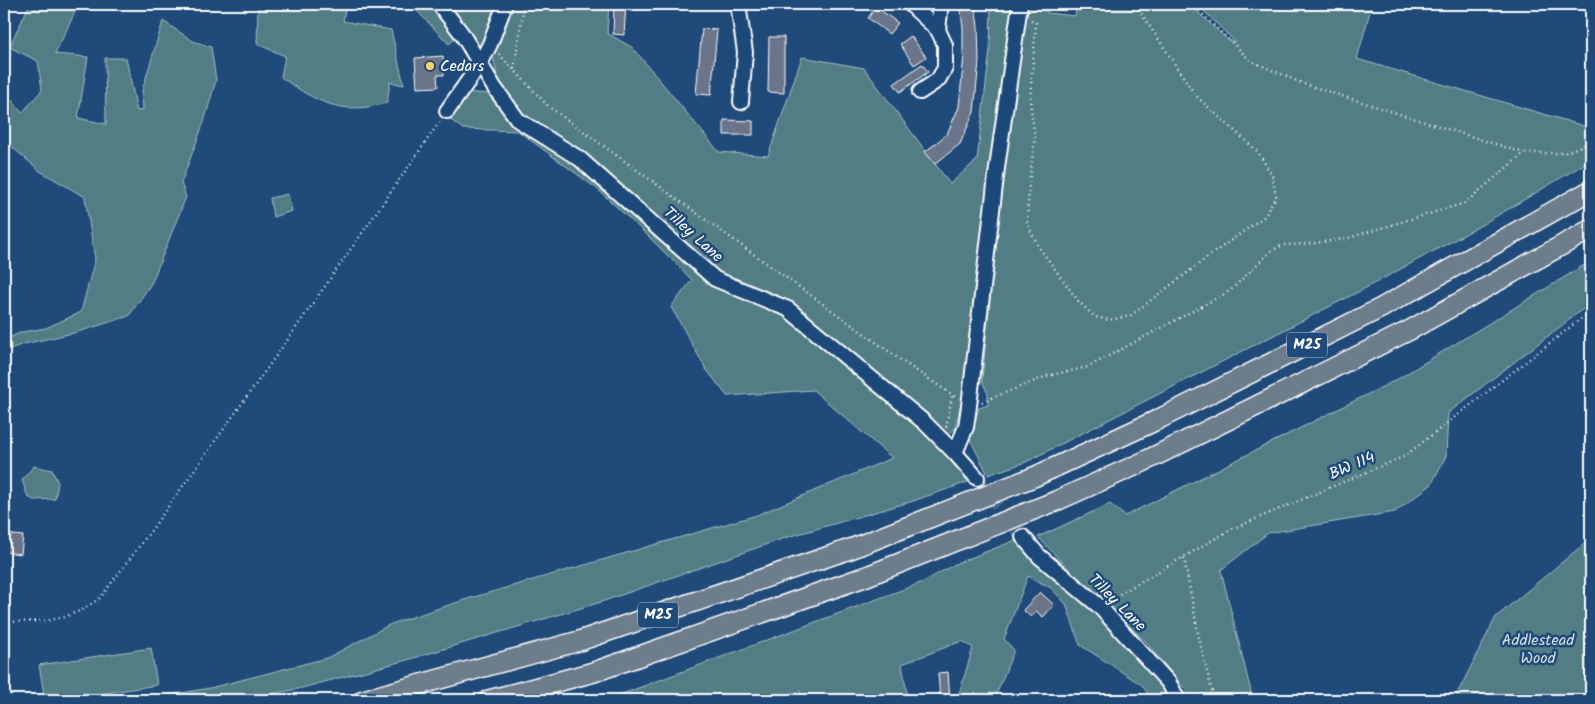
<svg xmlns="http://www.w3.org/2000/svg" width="1595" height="704" viewBox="0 0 1595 704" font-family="Kalam,sans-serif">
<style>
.green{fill:#527d85;stroke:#a8bec2}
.building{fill:#6a758a;stroke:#fff}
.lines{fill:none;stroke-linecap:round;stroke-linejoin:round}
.minor-tunnel{stroke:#41658e;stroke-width:14;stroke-dasharray:14 7;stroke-linecap:butt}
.minor-casing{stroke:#fff;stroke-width:18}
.highway-casing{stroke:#fff;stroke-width:22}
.path{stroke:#fff;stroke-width:2.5;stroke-dasharray:1 4;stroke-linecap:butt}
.minor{stroke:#1f4a7a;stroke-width:14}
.highway{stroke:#6d7d8c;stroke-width:19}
.poi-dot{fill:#ffd166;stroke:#1f4a7a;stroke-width:2}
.labels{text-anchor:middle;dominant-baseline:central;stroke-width:5;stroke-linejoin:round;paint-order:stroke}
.shield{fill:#1f4a7a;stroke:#bcc9d7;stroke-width:1}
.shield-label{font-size:15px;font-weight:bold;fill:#fff}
.poi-label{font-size:16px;fill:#fff;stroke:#1f4a7a;text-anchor:start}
.street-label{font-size:16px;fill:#fff;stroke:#1f4a7a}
.park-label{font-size:16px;fill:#d4dee0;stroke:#1f4a7a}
</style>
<rect width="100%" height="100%" fill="#1f4a7a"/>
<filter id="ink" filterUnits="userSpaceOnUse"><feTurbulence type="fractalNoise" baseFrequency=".02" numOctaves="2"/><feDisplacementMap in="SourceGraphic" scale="10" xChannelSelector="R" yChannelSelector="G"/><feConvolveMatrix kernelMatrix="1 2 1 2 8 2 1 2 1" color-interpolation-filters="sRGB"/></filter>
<g filter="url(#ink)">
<g class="green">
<polygon points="30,4 67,4 77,8 55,54 88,57 78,118 106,124 105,58 126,58 137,111 143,110 142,91 163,21 193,41 211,47 216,80 204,122 181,183 186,197 152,282 129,316 78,332 24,344 4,351 4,340 22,332 46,328 81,312 95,259 85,197 40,171 4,140 4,90 22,113 42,90 38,61 9,47"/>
<path d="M258,4H346L343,21L391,30L404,85L390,82L387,103C377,105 366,108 356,108C328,109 303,93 281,77L285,56L257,44Z"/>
<polygon points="388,4 429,4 456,38 449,44 416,10 394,10"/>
<polygon points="446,4 609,4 607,33 633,48 719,152 768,156 802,57 864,68 950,184 977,160 990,50 991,4 1012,4 986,197 963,394 955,429 937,443 971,481 910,502 788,537 601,602 407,660 298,689 237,700 141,700 210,688 327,658 391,624 464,600 757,515 892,458 813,390 727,396 706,369 671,307 692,280 646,234 596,188 518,131 463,129 448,118 465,92 488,94 499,86 493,57 497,45 474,46"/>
<polygon points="1031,4 1048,4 1047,13 1075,16 1077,4 1189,4 1228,40 1235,42 1197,4 1372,4 1357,59 1584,126 1591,132 1591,160 1478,227 1362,290 1026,462 988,475 970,439 979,408 988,405 988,394 982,381 995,244 1023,22"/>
<polygon points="288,194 292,211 273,217 270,198"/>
<polygon points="1591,261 1591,303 1448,413 1446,456 1431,485 1395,512 1268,533 1221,570 1253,700 1194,700 1145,641 1079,580 1038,537 1110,504 1125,516 1396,380"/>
<polygon points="34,466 52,470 58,483 55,499 34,500 28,497 22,480"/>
<polygon points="1591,538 1591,700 1454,700 1496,617"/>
<polygon points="1016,540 1101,619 1165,686 1173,700 1152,700 1142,685 1080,645 1066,604 1051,588 1028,576 1004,639 1014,650 994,700 957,700 973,648 962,641 902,664 908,700 802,700 800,691 768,700 606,700 923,582 955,564"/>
<polygon points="151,648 157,685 61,700 45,700 39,665"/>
</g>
<g class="building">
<polygon points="614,4 626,4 624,35 613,34"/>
<polygon points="960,4 975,4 978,27 979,61 974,112 960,144 935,164 925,152 947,134 959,107 964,55 963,55 963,28"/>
<polygon points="876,7 898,23 889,34 868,18"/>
<polygon points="702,29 717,30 711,95 696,94"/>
<polygon points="911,36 926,57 914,65 900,44"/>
<polygon points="769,37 784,37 784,93 768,92"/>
<polygon points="443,56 444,75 437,75 438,87 417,88 415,58"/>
<polygon points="922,64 928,72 900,92 894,84"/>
<polygon points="724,120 753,121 753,135 724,135"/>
<polygon points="4,534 23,536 21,554 4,552"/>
<polygon points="1040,592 1054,605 1043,617 1036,611 1031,617 1023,610"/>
<polygon points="948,672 950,700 940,700 938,673"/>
</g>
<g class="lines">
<polyline class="minor-tunnel" points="977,478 1023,537"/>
<g class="minor-casing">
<g id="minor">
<polyline points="439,4 462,34 494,87 518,120 580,159 715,279 788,309 924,422 955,453 977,478"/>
<polyline points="738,4 745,52 741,102"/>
<polyline points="910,4 938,30 945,45 945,68 938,80 920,92"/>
<polyline points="938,30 940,12 939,4"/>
<polyline points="447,111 480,64 490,44 505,4"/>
<polyline points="955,453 966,427 969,406 997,168 1020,4"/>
<polyline points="1023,537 1039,556 1099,606 1169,683 1178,700"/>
</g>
</g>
<g class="highway-casing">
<g id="highway">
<polyline points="363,700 579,641 853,548 1036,476 1157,420 1381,308 1591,190"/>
<polyline points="489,700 594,672 867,576 1056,501 1141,463 1410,330 1591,229"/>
</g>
</g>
<g class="path">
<polyline points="1192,4 1251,61 1304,84 1524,153"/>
<polyline points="1031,20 1036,23 1030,100 1035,138 1029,184 1027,223 1038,246 1079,302 1095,317 1109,320 1130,316 1212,254 1265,216 1276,196 1272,175 1257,151 1196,96 1135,4"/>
<polyline points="499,54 548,106 902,361 957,398"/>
<polyline points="514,69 524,4"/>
<polyline points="982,402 1047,376 1088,367 1230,291 1271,251 1283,245 1308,244 1345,239 1465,203 1524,153 1564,153 1591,142"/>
<polyline points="946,427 952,396"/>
<polyline points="1184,558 1199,638 1214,700"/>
<polyline points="1111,599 1232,529 1405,456 1591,311"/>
<polyline points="4,622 45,621 64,617 82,610 100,598 150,532 286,342 441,120"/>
</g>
<use href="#minor" class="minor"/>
<use href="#highway" class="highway"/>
</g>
</g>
<circle class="poi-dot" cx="430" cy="66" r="5"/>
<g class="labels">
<g class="shield">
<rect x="1287" y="332.5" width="40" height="25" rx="4"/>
<rect x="638" y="602.5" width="40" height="25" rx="4"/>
</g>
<g class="shield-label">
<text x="1307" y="345">M25</text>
<text x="658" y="615">M25</text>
</g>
<g class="poi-label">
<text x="440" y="66">Cedars</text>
</g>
<g class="street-label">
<text transform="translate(693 235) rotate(42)">Tilley Lane</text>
<text transform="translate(1352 466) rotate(-23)">BW 114</text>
<text transform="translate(1117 603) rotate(45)">Tilley Lane</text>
</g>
<g class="park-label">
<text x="1538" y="640">Addlestead<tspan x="1538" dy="18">Wood</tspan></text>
</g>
</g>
<rect width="1595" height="704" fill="none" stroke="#1f4a7a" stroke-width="20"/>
<rect x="10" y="10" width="1575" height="684" fill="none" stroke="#fff" stroke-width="2" filter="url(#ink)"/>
</svg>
